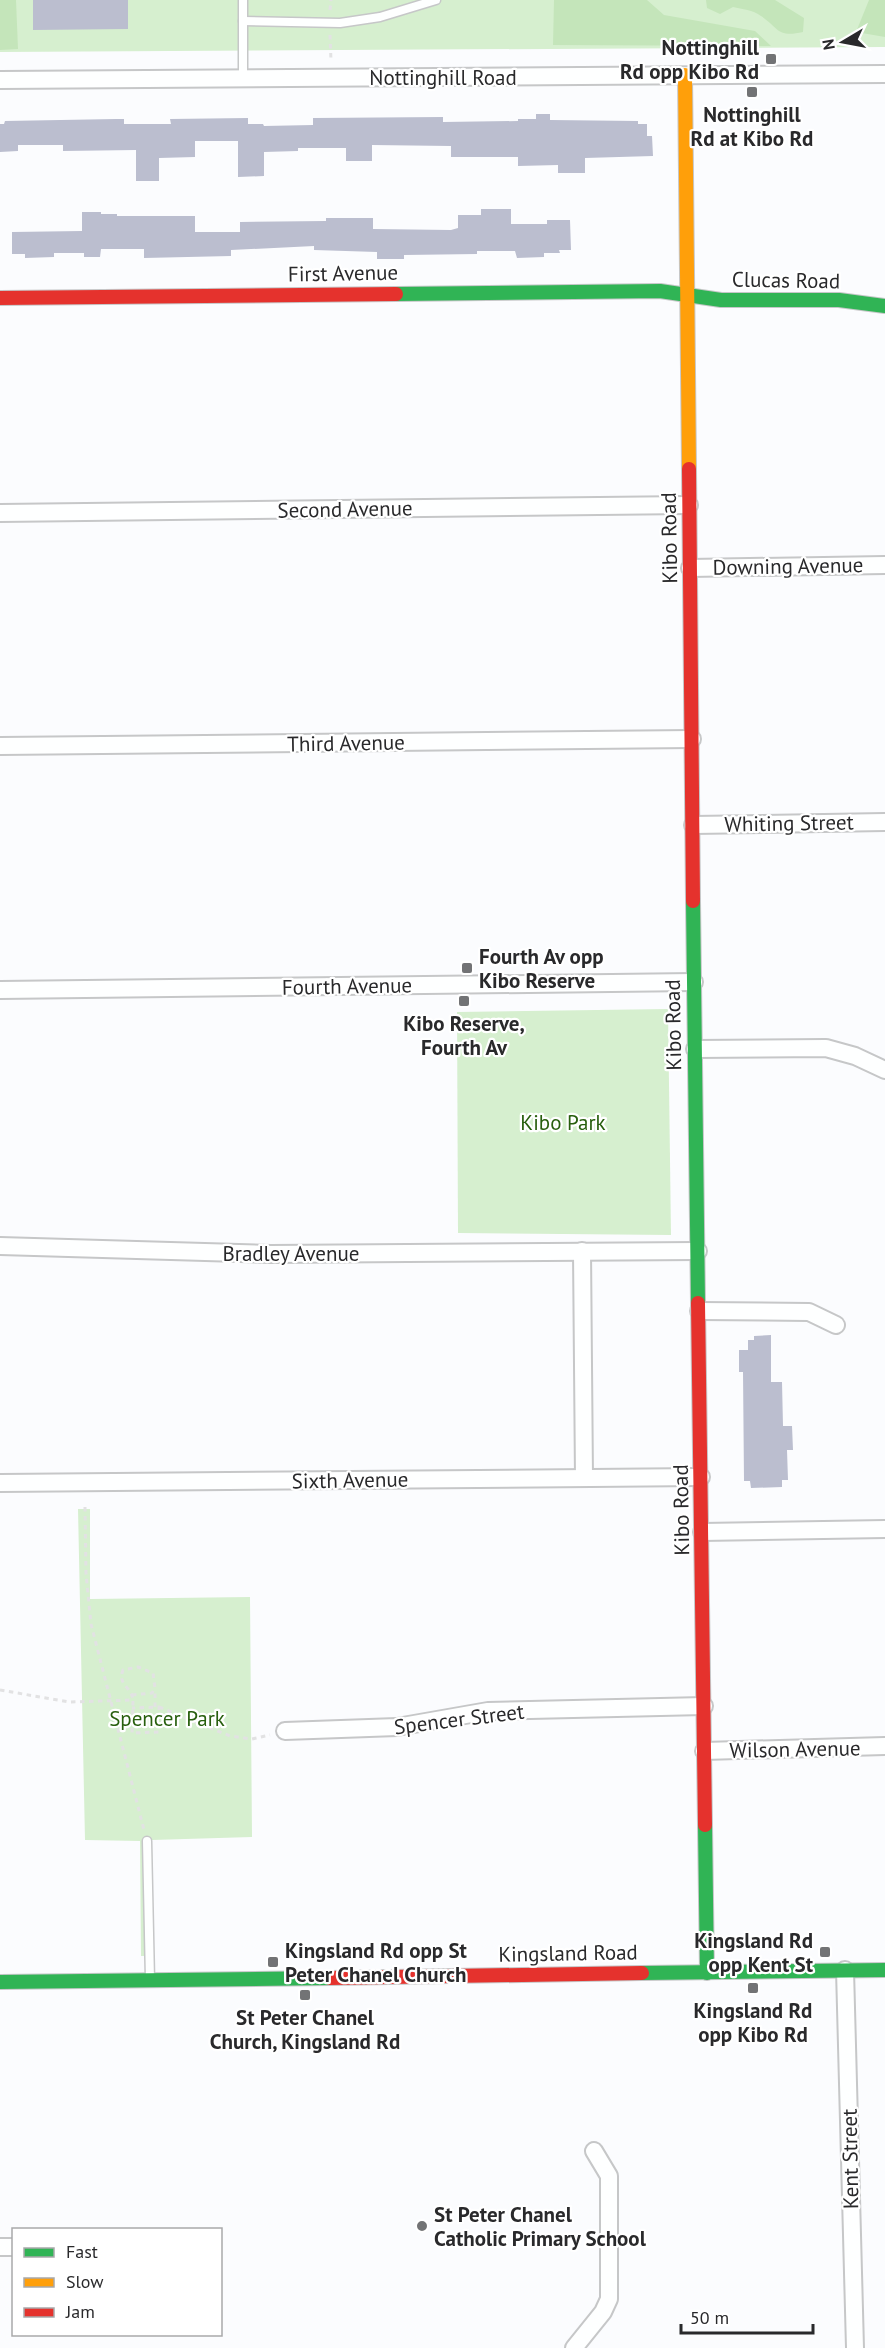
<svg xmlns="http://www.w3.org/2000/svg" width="885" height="2348" viewBox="0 0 885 2348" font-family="'PT Sans',sans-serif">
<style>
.green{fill:#d6efcf}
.forest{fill:#c4e5ba}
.building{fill:#bbbecf}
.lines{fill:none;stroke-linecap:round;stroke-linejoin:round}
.lane-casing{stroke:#c6c7c8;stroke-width:11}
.street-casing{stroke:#c6c7c8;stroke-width:20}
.fast-casing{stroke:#c6c7c8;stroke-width:16}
.slow-casing{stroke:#c6c7c8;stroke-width:16}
.jam-casing{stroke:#c6c7c8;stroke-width:16}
.path{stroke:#e2e2e3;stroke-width:3;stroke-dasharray:4.5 4.5;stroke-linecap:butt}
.lane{stroke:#feffff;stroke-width:8}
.street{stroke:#feffff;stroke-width:16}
.fast{stroke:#30b455;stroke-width:14}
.slow{stroke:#ff9f0a;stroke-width:14}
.jam{stroke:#e5322d;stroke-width:14}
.poi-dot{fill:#727375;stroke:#fff;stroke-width:2}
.labels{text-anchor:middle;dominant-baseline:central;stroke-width:4.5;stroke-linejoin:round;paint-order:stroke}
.poi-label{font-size:21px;font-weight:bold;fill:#29292b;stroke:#fff}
.street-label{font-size:21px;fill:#29292b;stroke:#fff}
.park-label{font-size:21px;fill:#285f0e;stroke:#fff}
</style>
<rect width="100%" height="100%" fill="#fbfcfe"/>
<g class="green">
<polygon points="0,0 885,0 885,47 0,52"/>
<polygon points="668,1009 671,1235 458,1233 457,1012"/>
<polygon points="78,1509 90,1509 90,1599 250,1597 252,1837 152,1840 153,1956 141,1956 140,1841 85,1840"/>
</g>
<g class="forest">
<polygon points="0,0 16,0 18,49 0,50"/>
<polygon points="554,0 647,0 664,15 755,31 771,46 553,45"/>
<path d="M706,0H775L804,18L803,32C777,38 779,28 761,16C753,10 742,9 733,7L720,14L707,8Z"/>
<polygon points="869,0 885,0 885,37 856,32"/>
</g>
<g class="building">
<polygon points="33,0 128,0 128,29 33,30"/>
<polygon points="536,114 550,114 550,120 638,121 638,124 647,124 647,136 652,136 653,156 585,158 585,173 558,173 558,165 518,166 518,157 451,157 451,146 372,145 372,161 346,161 346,148 298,148 298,151 264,152 264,176 238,177 238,141 195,141 195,157 159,158 159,181 136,181 136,150 63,151 63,145 18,145 18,151 0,152 0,124 4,124 5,121 116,119 124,119 124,124 171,124 170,119 248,118 248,124 263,124 264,126 313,125 313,118 443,117 443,122 518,121 518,119 536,119"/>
<polygon points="481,209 511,209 511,224 547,224 547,220 570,220 571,250 559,250 560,253 544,253 544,257 517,258 515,251 477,251 477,254 404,255 404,259 377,259 377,252 314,250 314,246 231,250 231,256 144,258 144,249 101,249 100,257 84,257 84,253 54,253 54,257 25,258 25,254 12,254 12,232 82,231 82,212 101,212 101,214 117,214 117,216 195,216 195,232 240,232 240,222 326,221 326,218 373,218 373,229 451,230 458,228 458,215 481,215"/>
<polygon points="771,1335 771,1382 782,1382 783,1426 792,1426 793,1450 787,1450 788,1480 782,1480 782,1487 751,1488 750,1481 744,1481 743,1372 739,1372 739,1350 748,1350 748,1340 754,1340 754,1336"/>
</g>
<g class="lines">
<g class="lane-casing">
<g id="lane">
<polyline points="243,21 340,23 380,17 436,0"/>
<polyline points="243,79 243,0"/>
<polyline points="147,1841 150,1980"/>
</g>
</g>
<g class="street-casing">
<g id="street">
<polyline points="0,80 885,74"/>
<polyline points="0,513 689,505"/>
<polyline points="690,568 885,565"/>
<polyline points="0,746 692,739"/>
<polyline points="693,825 885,822"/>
<polyline points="0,990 694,982"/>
<polyline points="695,1049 826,1048 855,1056 885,1070"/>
<polyline points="0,1246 271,1254 698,1251"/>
<polyline points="582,1251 584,1478"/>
<polyline points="699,1311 809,1312 836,1325"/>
<polyline points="0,1483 701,1477"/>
<polyline points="702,1532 885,1529"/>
<polyline points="285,1731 397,1727 488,1711 704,1706"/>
<polyline points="704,1751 885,1746"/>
<polyline points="845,1970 855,2348"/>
<polyline points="0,2247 14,2247"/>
<polyline points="574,2348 603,2312 609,2299 609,2176 594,2151"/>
</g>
</g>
<g class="fast-casing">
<g id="fast">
<polyline points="396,294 660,291 721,300 839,300 885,306"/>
<polyline points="693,901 698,1303"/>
<polyline points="705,1825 707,1973"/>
<polyline points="642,1973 885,1970"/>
<polyline points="0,1982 330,1978"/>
</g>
</g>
<g class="slow-casing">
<polyline id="slow" points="685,75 689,469"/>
</g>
<g class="jam-casing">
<g id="jam">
<polyline points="0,298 396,294"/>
<polyline points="689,469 693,901"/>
<polyline points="698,1303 705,1825"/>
<polyline points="330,1978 642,1973"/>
</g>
</g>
<g class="path">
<polyline points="330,10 331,0"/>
<polyline points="330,35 331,61"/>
<polyline points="85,1507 86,1574 91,1624 144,1830"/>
<polyline points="0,1690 69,1702 133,1700 132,1733 159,1732 159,1707 132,1708"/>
<path d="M132,1695L152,1693L155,1688L153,1673L138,1667L123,1670C117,1685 132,1687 133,1700"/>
<polyline points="155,1707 155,1690"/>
<polyline points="159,1707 230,1736 252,1739 270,1735"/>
</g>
<use href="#lane" class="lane"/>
<use href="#street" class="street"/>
<use href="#fast" class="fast"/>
<use href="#slow" class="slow"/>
<use href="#jam" class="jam"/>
</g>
<g class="poi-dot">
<rect x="765" y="53" width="12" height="12" rx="3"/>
<rect x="746" y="86" width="12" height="12" rx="3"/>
<rect x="461" y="962" width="12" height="12" rx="3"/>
<rect x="458" y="995" width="12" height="12" rx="3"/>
<rect x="819" y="1946" width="12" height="12" rx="3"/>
<rect x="267" y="1956" width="12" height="12" rx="3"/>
<rect x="747" y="1982" width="12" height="12" rx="3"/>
<rect x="299" y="1989" width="12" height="12" rx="3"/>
<circle cx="422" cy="2226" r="6"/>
</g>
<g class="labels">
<g class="poi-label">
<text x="759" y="47" text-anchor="end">Nottinghill<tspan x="759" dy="24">Rd opp Kibo Rd</tspan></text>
<text x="752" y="114">Nottinghill<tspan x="752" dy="24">Rd at Kibo Rd</tspan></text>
<text x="479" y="956" text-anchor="start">Fourth Av opp<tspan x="479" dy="24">Kibo Reserve</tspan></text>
<text x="464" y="1023">Kibo Reserve,<tspan x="464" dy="24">Fourth Av</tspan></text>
<text x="813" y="1940" text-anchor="end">Kingsland Rd<tspan x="813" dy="24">opp Kent St</tspan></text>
<text x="285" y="1950" text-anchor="start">Kingsland Rd opp St<tspan x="285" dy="24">Peter Chanel Church</tspan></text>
<text x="753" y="2010">Kingsland Rd<tspan x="753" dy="24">opp Kibo Rd</tspan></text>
<text x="305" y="2017">St Peter Chanel<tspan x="305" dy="24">Church, Kingsland Rd</tspan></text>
<text x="434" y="2214" text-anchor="start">St Peter Chanel<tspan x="434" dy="24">Catholic Primary School</tspan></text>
</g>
<g class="street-label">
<text x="443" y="77">Nottinghill Road</text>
<text transform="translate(343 273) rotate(-1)">First Avenue</text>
<text transform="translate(786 280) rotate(1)">Clucas Road</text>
<text transform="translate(345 509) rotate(-1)">Second Avenue</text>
<text transform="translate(669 538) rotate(-91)">Kibo Road</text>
<text transform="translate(788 566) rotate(-1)">Downing Avenue</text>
<text transform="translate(346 743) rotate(-1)">Third Avenue</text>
<text transform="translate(789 823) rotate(-1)">Whiting Street</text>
<text transform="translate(347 986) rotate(-1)">Fourth Avenue</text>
<text transform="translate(673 1025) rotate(-91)">Kibo Road</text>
<text x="291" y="1253">Bradley Avenue</text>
<text transform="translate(350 1480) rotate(-1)">Sixth Avenue</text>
<text transform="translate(681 1510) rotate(-91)">Kibo Road</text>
<text transform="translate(459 1719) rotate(-7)">Spencer Street</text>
<text transform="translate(795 1749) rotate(-1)">Wilson Avenue</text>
<text transform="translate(568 1953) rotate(-1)">Kingsland Road</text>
<text transform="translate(850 2159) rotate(-91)">Kent Street</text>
</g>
<g class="park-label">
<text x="563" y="1122">Kibo Park</text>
<text x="167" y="1718">Spencer Park</text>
</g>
</g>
<rect x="12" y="2228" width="210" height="108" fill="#ffffff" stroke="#a9a9aa" stroke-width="1.5"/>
<rect x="24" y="2248" width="30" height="9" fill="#30b455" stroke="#a9a9aa" stroke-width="1.5"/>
<text x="66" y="2258" font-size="18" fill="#29292b">Fast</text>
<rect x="24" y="2278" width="30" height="9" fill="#ff9f0a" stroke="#a9a9aa" stroke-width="1.5"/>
<text x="66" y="2288" font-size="18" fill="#29292b">Slow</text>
<rect x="24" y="2308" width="30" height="9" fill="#e5322d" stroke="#a9a9aa" stroke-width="1.5"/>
<text x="66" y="2318" font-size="18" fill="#29292b">Jam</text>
<g transform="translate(843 42) rotate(260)" stroke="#ffffff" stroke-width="4.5" paint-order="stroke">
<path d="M0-4.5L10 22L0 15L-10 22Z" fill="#29292b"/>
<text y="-9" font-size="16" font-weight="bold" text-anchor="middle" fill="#29292b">N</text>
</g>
<path d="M681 2324v9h132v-9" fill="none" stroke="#29292b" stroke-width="3"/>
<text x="690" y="2324" font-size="18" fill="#29292b" stroke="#ffffff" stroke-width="4.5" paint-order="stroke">50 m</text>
</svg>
